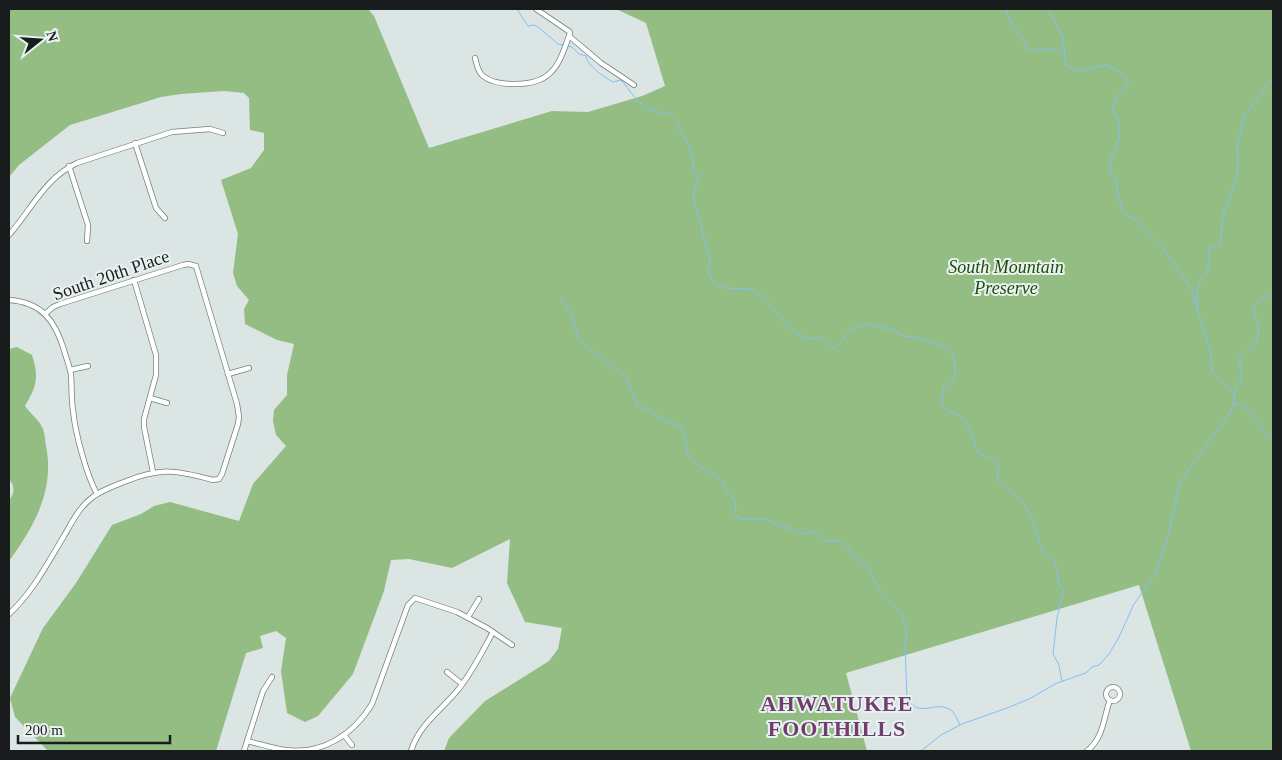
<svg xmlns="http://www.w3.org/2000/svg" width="1282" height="760" viewBox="0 0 1282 760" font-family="'Times New Roman',serif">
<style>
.green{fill:#94bd84}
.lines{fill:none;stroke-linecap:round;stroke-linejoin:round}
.stream{stroke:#81bff9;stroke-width:1}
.street-casing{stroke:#767f7e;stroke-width:6}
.street{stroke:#fff;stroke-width:4.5}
.labels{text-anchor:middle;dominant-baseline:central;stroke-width:4;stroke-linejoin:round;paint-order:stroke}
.park-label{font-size:18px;font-style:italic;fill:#204c05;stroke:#e8f2f1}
.street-label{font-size:18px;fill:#181c1c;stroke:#e8f2f1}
.district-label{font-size:22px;font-weight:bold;letter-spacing:1px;fill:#723d6e;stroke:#e8f2f1}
</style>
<rect width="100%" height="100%" fill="#dbe5e4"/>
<g class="green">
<polygon points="9,9 368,9 374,16 429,148 552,111 588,112 642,96 665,86 646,23 616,9 1273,9 1273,751 1191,751 1139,585 846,673 867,751 444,751 449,738 485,701 549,661 558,649 562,628 525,622 507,583 510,539 452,568 409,559 391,560 384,591 353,674 318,716 305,722 287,713 281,671 286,638 276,631 260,636 263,648 246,653 216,751 48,751 15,717 10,698 43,628 76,583 112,525 141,514 154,506 170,502 239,521 253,484 286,446 276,435 273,421 274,410 287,395 287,375 294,344 277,340 245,324 244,309 249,300 237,286 233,273 238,234 221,180 251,168 264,150 264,133 250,130 249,98 244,93 224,91 181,94 161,97 70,125 19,165 9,177"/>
<path d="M17,347L32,355C39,377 37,386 25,406C30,413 39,420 42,427C45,432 45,441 46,446C55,490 34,527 9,561V500C15,493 15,486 9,479V349Z"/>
</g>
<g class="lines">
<g class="stream">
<path d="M517,9L528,26L534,25L538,27L558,44L572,47L579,54L586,56C587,66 604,77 613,82L621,80C629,89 639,106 651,111C657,113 665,111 670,114C677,117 679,134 687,140C689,151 697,159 692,171L700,174L693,196L710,259L708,272L714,283L724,288L751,289L765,298L786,324L797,334L812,339L820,336L833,348L837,347L851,329L867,324L893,330L905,336L915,337L942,345L952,353L955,363V375L952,381L944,387L941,405C947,412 954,412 961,417C971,426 974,443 978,454C991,458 992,456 999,469L997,476L999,481L1021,500L1033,519L1041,549L1055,561L1059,584L1063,591L1057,618L1053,654L1059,665L1062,681"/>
<path d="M1007,9C1009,29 1021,31 1027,48C1041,54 1048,44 1063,54"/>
<polyline points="1048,9 1063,37 1066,66 1080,71 1106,65 1121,72 1129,82 1116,98 1112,109 1119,121 1119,137 1110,161 1110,170 1116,181 1118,197 1123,213 1136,220 1143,229 1160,245 1180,271 1192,291 1211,353 1212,372 1230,389 1234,396"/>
<path d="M560,298L573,317L575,328L579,339L586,346L602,357L613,368L627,376C627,388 635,395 638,407L647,409L662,419L680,426L684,432L688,454L694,462L721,480L728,494L735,500L736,509L735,514L739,519H764L804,534L811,531L826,541H841L849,549L851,555L860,560L868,567L878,587L894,606L901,611L907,632L905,643L907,699C922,720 935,698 952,711C955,714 958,721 960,725"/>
<path d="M1198,305C1197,297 1197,288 1200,281C1202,279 1204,277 1206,275C1210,266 1208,256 1210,247L1220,245L1223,215L1237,175L1238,157L1237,144L1245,115L1273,78"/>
<path d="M1234,403C1257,409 1255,429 1273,438"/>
<path d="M921,751L941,735L962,724L1007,708L1029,699L1057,683L1086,673L1092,667L1099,665L1109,654L1119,637L1134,604L1155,574L1167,540L1179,487L1187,471L1231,412L1235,398L1234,393L1241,380L1242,375L1239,359C1244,351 1249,350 1254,345C1262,334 1257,320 1253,308L1256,303L1273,293"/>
</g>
<g class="street-casing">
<g id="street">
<polyline points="536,9 570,32 569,36 601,63 634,85"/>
<path d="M475,58C477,64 477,71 483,76C497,87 535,87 549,74C560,65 564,49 569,36"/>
<polyline points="135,143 156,208 165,218"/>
<polyline points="69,166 88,225 87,241"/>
<path d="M9,235C31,210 45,178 77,163L172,132L210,129L223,133"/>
<polyline points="134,280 156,355 156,375 144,419 144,427 153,472"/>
<path d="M9,300C41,302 55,320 64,350C66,358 70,367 71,375C72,387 71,398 73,410C75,432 86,474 97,494"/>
<polyline points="70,370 88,366"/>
<polyline points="228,374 249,368"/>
<polyline points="150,398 167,403"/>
<path d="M9,614C33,592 47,564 64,536C72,522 80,506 93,497C102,490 114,486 124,482C161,467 176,470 213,480L219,479L222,474L238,424L239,417L237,404L196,266L188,264L183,265L60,304L53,307L45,314"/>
<polyline points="468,617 479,599"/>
<polyline points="447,672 462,684"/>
<circle cx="1113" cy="694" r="7"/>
<polyline points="344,735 352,745"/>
<path d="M247,741C260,744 272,748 285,750C322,755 353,735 372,704L408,605L415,598L457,612L487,628L512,645"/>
<polyline points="244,751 263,691 272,677"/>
<path d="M411,751C419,725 440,711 457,691C472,673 482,652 493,632"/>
<path d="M1087,751C1104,737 1103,719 1110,700"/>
</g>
</g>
<use href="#street" class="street"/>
</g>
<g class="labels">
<g class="park-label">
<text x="1006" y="267">South Mountain<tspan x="1006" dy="21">Preserve</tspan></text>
</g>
<g class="street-label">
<text transform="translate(111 275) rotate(-19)">South 20th Place</text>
</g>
<g class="district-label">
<text x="837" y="703">AHWATUKEE<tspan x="837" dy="25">FOOTHILLS</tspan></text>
</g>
</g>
<rect width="1282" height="760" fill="none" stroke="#181c1c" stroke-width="20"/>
<g transform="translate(40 40) rotate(73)" stroke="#e8f2f1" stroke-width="4" paint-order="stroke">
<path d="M0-4L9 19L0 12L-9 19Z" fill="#181c1c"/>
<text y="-8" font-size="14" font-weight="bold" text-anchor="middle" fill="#181c1c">N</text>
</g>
<path d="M18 735v8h152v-8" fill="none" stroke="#181c1c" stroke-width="2.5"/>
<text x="25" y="735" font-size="15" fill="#181c1c" stroke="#e8f2f1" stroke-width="4" paint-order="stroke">200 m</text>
</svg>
